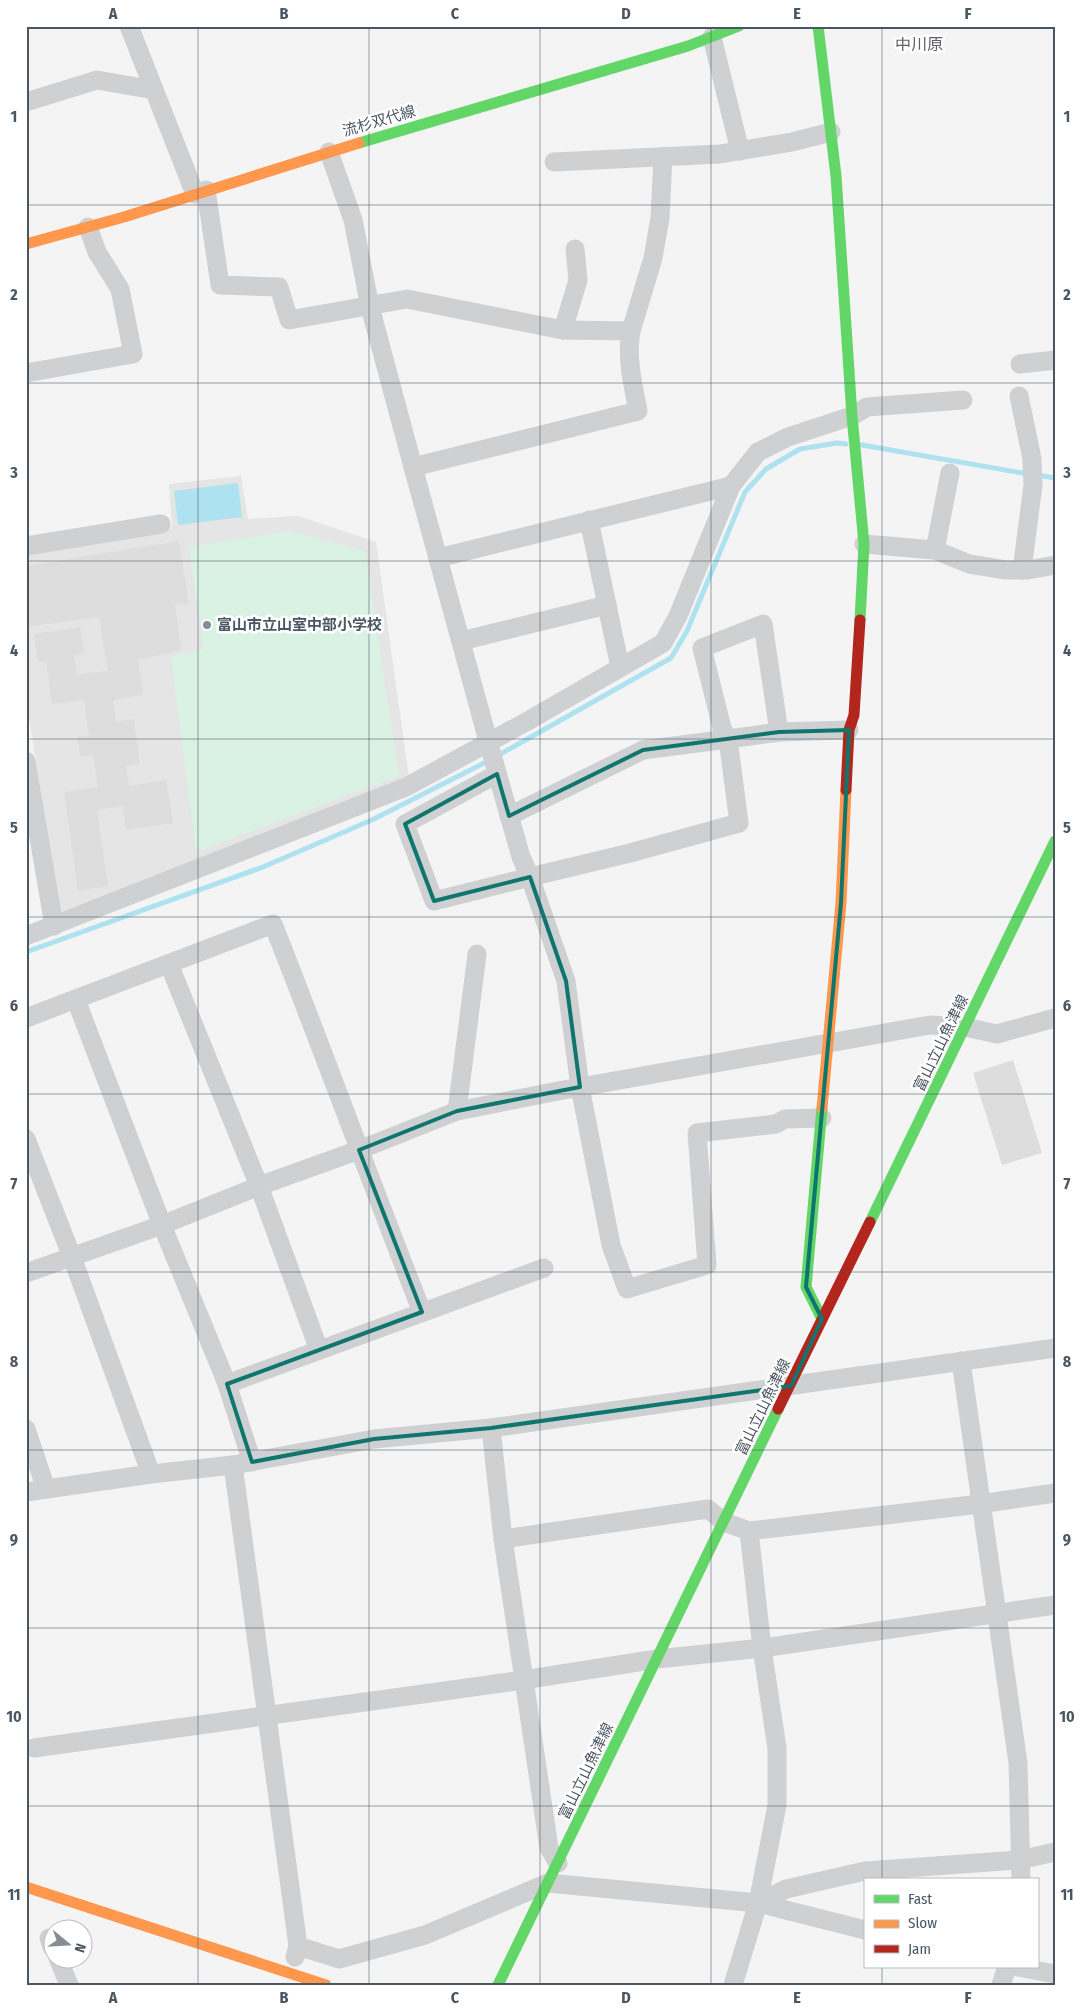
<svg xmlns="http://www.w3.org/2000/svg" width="1081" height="2011" viewBox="0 0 1081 2011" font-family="'Fira Sans Condensed','Noto Sans JP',sans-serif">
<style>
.education{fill:#e6e5e6}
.green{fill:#d9f2e3}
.water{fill:#aee2f0}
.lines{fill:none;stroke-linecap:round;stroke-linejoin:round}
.stream{stroke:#aee2f0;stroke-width:5}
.building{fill:#ddddde}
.street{stroke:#ced0d2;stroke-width:19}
.fast{stroke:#63d668;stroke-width:11}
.slow{stroke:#ff974d;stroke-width:11}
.jam{stroke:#b3261e;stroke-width:11}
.marked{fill:none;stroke:#0f766e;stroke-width:4;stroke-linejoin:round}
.grid{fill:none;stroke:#4a5661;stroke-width:1;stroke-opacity:0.55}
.poi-dot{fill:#868d94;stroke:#fff;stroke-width:2}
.labels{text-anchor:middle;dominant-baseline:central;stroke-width:5;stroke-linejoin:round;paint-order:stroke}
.street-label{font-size:15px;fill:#4a5661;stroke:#fff}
.poi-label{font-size:15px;font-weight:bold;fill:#4a5661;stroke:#fff;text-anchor:start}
.neighbourhood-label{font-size:16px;fill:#5f6368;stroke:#fff}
.neatline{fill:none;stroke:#4a5661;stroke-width:2}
.grid-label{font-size:16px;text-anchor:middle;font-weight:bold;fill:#4a5661}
</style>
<rect width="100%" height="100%" fill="#f4f4f4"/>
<polygon class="education" points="241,476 248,519 298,516 376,542 409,778 60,912 26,699 26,551 172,526 169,484"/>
<polygon class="green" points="289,531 365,551 399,776 196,852 171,656 204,649 189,547"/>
<polygon class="water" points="238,483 242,517 178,525 174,491"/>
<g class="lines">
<g class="stream">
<polyline points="862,445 1028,474"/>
<polyline points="1037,475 1055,478"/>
<polyline points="497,756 671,658 687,631 745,492 766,469 800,449 837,443 846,444"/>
<polyline points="26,952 263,867 374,819 490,760"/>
</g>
</g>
<g class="building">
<polygon points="179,541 189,604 175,605 181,650 138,660 143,695 113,700 116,722 134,719 140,764 126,766 129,786 166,780 173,823 126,830 123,806 97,810 108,886 78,891 64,792 98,787 93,755 81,757 77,737 89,736 84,700 52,704 46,661 38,662 34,634 80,627 84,654 74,655 77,674 108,671 99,617 26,627 26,566"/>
<polygon points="1013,1060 1042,1153 1002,1165 973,1073"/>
</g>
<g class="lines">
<g class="street">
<polyline points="129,26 195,194"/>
<polyline points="712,37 740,151"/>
<polyline points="26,102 97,80 154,90"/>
<polyline points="329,152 353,220 370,307 413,467 490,748 521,857 530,877 630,853 739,823 728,739 779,732 849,730"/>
<polyline points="554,162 720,154 792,142 831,132"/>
<polyline points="206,190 220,285 279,287 289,320 407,299 563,330 631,331 653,258 660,218 663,157"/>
<polyline points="563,330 578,280 575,249"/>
<polyline points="1020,364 1055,360"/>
<polyline points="26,373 133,354 120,289 97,252 88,227"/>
<polyline points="1019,396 1032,459 1033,485 1022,570"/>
<path d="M413,467L638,411C633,385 626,357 631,331"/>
<polyline points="589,520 620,667"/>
<polyline points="864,544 935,550 969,564 1006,570 1028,570 1055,565"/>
<polyline points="26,546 161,524"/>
<polyline points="935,550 950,473"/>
<polyline points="438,558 731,486"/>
<polyline points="461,641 607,605"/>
<polyline points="26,761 54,926"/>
<polyline points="497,774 405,824 434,901 530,877 566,981 580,1087 611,1245 627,1289 707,1265 697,1133 776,1124 785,1119 822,1118"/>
<polyline points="509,816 643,750 728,739 722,728 702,648 763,624 779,732"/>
<polyline points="26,936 406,787 526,722 663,643 678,616 731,486 758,452 788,437 852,416 867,407 963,400"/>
<polyline points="169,964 259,1186 319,1350"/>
<polyline points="76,1000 162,1225 227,1384 252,1462"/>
<path d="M26,1018L273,924C324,1053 371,1183 422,1312"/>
<polyline points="457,1111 477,954"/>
<polyline points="26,1139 72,1257 151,1474"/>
<polyline points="26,1273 162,1225 259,1186 359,1150 457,1111 558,1091 930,1025 965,1027 997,1034 1055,1018"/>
<polyline points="961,1361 1018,1763 1021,1880"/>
<polyline points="227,1384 544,1268"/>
<polyline points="491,1428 503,1539 549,1848 558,1863"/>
<polyline points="26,1429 46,1489"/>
<polyline points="233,1465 298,1946 295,1957"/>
<polyline points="26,1492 151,1474 233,1465 374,1439 491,1428 1055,1348"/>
<polyline points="503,1539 708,1509 724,1522 749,1531 980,1504 1055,1493"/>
<polyline points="34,1748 523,1680 657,1659 762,1648 1055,1605"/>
<polyline points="758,1903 786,1889 865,1871 1019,1860 1055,1852"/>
<polyline points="49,1938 52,1947"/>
<polyline points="298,1946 339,1959 425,1935 548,1883 758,1903 865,1930"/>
<polyline points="58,1958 69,1985"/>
<polyline points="1018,1967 1055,1974"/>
<polyline points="733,1985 758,1903 777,1805 777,1748 762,1648 749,1531"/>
<polyline points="1001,1985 1007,1967"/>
</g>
<g class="fast">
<polyline points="818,26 836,176 852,416 864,544 860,620"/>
<polyline points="359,143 688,46 739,26"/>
<polyline points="870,1222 1055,841"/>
<polyline points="822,1319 806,1287 822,1108"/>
<polyline points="498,1985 778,1409"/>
</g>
<g class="slow">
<polyline points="26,244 124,217 359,143"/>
<polyline points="822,1108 841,903 846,790"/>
<polyline points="26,1887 326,1985"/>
</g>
<g class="jam">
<polyline points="846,790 849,730 854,715 860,620"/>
<polyline points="778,1409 870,1222"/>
</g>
</g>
<path class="marked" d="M849,730L841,903L806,1287L822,1319L791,1386L491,1428L374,1439L252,1462L227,1384L422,1312L359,1150L457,1111L580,1087L566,981L530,877L434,901L405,824L497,774L509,816L643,750L779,732Z"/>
<path class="grid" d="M198,26V1985M369,26V1985M540,26V1985M711,26V1985M882,26V1880M26,205H1055M26,383H1055M26,561H1055M26,739H1055M26,917H1055M26,1094H1055M26,1272H1055M26,1450H1055M26,1628H1055M26,1806H1055M882,1967V1985"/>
<circle class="poi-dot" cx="207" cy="625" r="5"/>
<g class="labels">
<g class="street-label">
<text transform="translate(379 121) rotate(-16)">流杉双代線</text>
<text transform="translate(941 1043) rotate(-64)">富山立山魚津線</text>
<text transform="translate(763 1407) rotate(-64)">富山立山魚津線</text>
<text transform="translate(586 1771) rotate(-64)">富山立山魚津線</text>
</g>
<g class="poi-label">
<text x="217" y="625">富山市立山室中部小学校</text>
</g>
<g class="neighbourhood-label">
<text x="919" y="44">中川原</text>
</g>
</g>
<rect width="1081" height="2011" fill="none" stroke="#ffffff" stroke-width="55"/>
<rect x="864" y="1878" width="175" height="90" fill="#ffffff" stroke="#b7bbc0"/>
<rect x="874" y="1895" width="25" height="8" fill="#63d668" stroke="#b7bbc0"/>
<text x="908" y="1904" font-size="15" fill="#4a5661">Fast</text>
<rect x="874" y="1920" width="25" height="8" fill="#ff974d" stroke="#b7bbc0"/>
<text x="908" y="1928" font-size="15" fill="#4a5661">Slow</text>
<rect x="874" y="1945" width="25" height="8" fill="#b3261e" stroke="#b7bbc0"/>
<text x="908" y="1954" font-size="15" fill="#4a5661">Jam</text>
<g transform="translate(68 1944) rotate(108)"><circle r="24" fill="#ffffff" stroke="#b7bbc0"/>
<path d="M0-4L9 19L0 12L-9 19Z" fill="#868d94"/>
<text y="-8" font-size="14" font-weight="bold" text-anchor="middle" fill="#4a5661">N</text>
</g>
<rect x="28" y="28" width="1026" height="1956" class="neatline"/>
<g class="grid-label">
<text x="113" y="19">A</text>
<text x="284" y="19">B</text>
<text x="455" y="19">C</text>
<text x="626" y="19">D</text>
<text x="797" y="19">E</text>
<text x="968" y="19">F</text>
<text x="14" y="122">1</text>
<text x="1067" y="122">1</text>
<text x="14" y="300">2</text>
<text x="1067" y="300">2</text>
<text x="14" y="478">3</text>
<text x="1067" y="478">3</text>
<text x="14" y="656">4</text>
<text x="1067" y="656">4</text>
<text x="14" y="833">5</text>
<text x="1067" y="833">5</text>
<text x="14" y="1011">6</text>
<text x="1067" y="1011">6</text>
<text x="14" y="1189">7</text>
<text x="1067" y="1189">7</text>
<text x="14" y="1367">8</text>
<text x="1067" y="1367">8</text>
<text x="14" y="1545">9</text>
<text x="1067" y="1545">9</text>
<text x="14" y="1722">10</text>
<text x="1067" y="1722">10</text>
<text x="14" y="1900">11</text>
<text x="1067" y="1900">11</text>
<text x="113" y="2003">A</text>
<text x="284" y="2003">B</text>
<text x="455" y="2003">C</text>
<text x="626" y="2003">D</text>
<text x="797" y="2003">E</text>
<text x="968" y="2003">F</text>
</g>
</svg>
